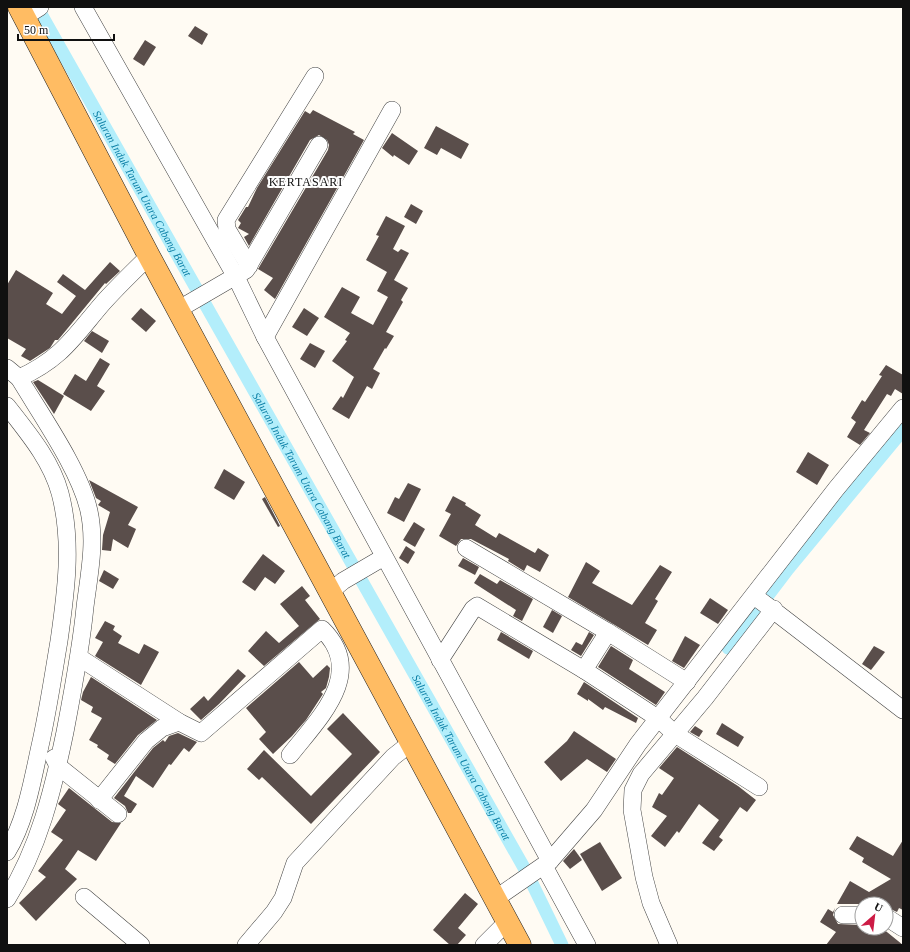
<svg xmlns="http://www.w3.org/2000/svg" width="910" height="952" viewBox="0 0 910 952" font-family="'Times New Roman',serif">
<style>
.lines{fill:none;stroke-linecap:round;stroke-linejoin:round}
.canal{stroke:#b3eefb;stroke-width:13}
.building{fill:#5a4e4b}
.minor-casing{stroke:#434343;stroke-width:18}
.major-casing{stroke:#212121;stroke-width:23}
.minor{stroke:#fff;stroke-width:17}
.major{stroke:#ffbc63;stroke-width:22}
.labels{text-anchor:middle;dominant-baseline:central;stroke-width:4;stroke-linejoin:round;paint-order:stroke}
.water-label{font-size:11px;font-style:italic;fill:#0d80a6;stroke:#fff}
.quarter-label{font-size:12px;letter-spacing:1px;fill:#101010;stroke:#fff}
</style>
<rect width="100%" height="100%" fill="#fffbf3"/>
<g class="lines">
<g class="canal">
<path id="s1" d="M37,7L527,873L562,945"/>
<polyline points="728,648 788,569 903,430"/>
</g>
</g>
<g class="building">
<polygon points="195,26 208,34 202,45 188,36"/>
<polygon points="145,40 156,47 144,66 133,59"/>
<polygon points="313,110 355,132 353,134 364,140 275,299 264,290 273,278 258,269 328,150 329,145 327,140 319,135 310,140 249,246 244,237 249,234 238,228 241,223 238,220 246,207 248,207 257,188 305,111 310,114"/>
<polygon points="436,126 469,144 461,159 441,148 437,155 424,148"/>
<polygon points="392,133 418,151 409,165 394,155 393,157 382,148"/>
<polygon points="411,204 423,211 416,224 404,217"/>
<polygon points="386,216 405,226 393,249 398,252 401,249 409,253 394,280 408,288 401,300 403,302 386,332 394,336 386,349 385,348 373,369 380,373 372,389 367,386 349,419 332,409 341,396 343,398 354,377 332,361 347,341 345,340 350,333 324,317 342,287 360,297 351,313 373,325 388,297 377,291 387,272 366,260 379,236 376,235"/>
<polygon points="110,262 120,271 106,284 105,283 58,340 55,340 50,348 30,361 21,356 26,349 7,338 7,285 16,270 53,293 46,304 62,314 76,296 57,282 63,274 85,290"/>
<polygon points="141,308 156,321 146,332 131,319"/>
<polygon points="304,308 319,318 307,336 292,327"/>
<polygon points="92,331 109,341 102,353 84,341"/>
<polygon points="310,343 325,351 315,368 300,359"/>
<polygon points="100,358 110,364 97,386 105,391 91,411 63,394 75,374 86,381"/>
<polygon points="886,365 903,375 903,394 895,389 891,396 887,394 864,430 870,433 860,445 847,437 856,422 851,418 862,400 865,402 882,376 879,375"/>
<polygon points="38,380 64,396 54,414 33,382"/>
<polygon points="808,452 829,465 817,485 796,472"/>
<polygon points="224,469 245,482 234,500 214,488"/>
<polygon points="89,480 138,507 128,525 136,529 128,548 113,539 111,551 102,550 103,535 110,512 98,505 101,501 96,498"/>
<polygon points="408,483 421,489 404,522 387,513 395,497 399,499"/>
<polygon points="453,496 466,503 465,505 481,515 475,525 496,538 499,533 535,553 538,548 549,555 540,572 527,565 524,571 508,561 509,559 471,539 461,539 456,546 439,536 451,514 445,511"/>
<polygon points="265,497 280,526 278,527 262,499"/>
<polygon points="414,522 425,529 415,547 403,540"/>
<polygon points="406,546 415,552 408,564 399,558"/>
<polygon points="263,554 285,571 275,584 265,577 255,591 242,582"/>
<polygon points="463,558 479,567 475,575 458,566"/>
<polygon points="586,562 600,571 592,583 632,605 660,565 672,572 655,599 658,601 645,623 657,630 648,645 568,597"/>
<polygon points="104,570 119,579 113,589 99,581"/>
<polygon points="480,574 497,584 500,580 533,599 522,621 513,616 516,610 474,583"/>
<polygon points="302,586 310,596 305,600 320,619 264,666 248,651 266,631 279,643 299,626 280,604"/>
<polygon points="710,598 728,610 718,624 700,613"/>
<polygon points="552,610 562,616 553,633 543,627"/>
<polygon points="105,621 115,626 113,630 122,636 118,643 139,654 144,644 159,652 141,685 95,656 103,642 95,638"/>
<polygon points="501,632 533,651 529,659 497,640"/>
<polygon points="589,632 594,635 581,656 571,650 576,642 582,645"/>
<polygon points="685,636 700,645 684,668 672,661"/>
<polygon points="611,646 633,660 629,669 665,692 656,705 598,667"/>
<polygon points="874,646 885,652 871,670 862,664"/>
<polygon points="299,662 313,678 327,665 330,668 329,677 326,688 321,692 323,694 306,720 292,736 273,754 259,739 266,732 246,708"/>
<polygon points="238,669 246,676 219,704 201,720 190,709 204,696 208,701"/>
<polygon points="91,677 157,720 138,735 115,764 107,759 109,755 97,747 98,745 89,740 102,718 91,712 93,707 81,700 83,692"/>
<polygon points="584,682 638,718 636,723 605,707 603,710 588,699 588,701 577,694"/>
<polygon points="343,713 380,752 311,824 262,777 259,780 247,769 264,750 311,796 352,754 327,729"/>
<polygon points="722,723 744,737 738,747 716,734"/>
<polygon points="695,726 703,731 699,737 690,732"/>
<polygon points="574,731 616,759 607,772 587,759 561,781 544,762 567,741"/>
<polygon points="178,733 197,742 189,752 184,748 171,765 169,764 153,788 136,776 124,796 137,804 131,813 128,813 125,806 114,798 153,748 163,740 165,742 169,736"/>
<polygon points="677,747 738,786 756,800 747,812 740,807 719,837 723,840 714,851 702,843 719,820 699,804 679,833 677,831 665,847 651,836 667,816 652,807 659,793 662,795 674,778 659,768"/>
<polygon points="69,788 112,822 121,823 96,861 78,850 65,869 77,879 36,921 19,903 46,877 38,871 63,840 51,832 66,810 58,804"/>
<polygon points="857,836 893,856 903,840 903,910 899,908 897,912 886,907 886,904 837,904 850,881 869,892 891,879 862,862 864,858 849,849"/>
<polygon points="600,842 622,878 602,891 580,854"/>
<polygon points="574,849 582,860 570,869 563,861"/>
<polygon points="465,893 478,904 458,928 466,935 457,945 450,945 433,930"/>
<polygon points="835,908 833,915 838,924 861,925 862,928 882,928 903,945 826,945 836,932 820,922 828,909 833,912"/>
</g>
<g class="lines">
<g class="minor-casing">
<g id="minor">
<polyline points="83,7 236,277 265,337 550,861"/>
<polyline points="24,17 40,7"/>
<polyline points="249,266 227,229 226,220 315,76"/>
<polyline points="179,309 246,270 319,145"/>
<polyline points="265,337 392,110"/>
<path d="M7,368L19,378C41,415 80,470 89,511C96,543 89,575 85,607C81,649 73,690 65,732C53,790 39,848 7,899"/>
<path d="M19,378C61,359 73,338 102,304C117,287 133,272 149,256"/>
<path d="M7,406C28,433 51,460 60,493C73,542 66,592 59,641C53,676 48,711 40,746C32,782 26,820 7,852"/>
<polyline points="466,548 608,632 687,682"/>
<polyline points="330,592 343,581 384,557"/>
<polyline points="774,609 773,610 903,710"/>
<polyline points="608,632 584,670 659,719 675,734 759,787"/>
<path d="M80,658L179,722L201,733L322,629C367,673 319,718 290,755"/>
<polyline points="440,660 473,609 477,606 584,670"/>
<polyline points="54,758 58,766 118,814"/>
<polyline points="99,800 146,741 162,728 179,722"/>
<polyline points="544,866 587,945"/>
<polyline points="84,897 141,945"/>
<polyline points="495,899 550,861 594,810 638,744 836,489 903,408"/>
<polyline points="843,915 862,915"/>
<polyline points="886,917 903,928"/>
<polyline points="246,945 274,912 283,898 295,863 393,757 412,742"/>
<polyline points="484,945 508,921"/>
<polyline points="669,945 651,903 644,877 632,810 633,790 641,774 705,698 773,610 754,596"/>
</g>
</g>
<g class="major-casing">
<polyline id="major" points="19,7 149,256 520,945"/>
</g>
<use href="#minor" class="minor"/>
<use href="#major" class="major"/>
</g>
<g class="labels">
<g class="water-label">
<text stroke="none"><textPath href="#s1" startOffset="214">Saluran Induk Tarum Utara Cabang Barat</textPath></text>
<text stroke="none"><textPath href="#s1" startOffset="538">Saluran Induk Tarum Utara Cabang Barat</textPath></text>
<text stroke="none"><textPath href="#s1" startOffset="862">Saluran Induk Tarum Utara Cabang Barat</textPath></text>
</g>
<g class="quarter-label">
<text x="306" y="182">KERTASARI</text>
</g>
</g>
<rect width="910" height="952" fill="none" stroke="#101010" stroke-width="16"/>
<g transform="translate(874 916) rotate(28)"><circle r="19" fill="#ffffff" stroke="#9f9f9f"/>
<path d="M0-3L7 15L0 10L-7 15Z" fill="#cd1b45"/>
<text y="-6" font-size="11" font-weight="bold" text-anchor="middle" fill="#101010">U</text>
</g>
<path d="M18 34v6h96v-6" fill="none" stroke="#101010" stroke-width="2"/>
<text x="24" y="34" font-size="12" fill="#101010" stroke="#ffffff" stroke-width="3" paint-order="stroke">50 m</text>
</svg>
